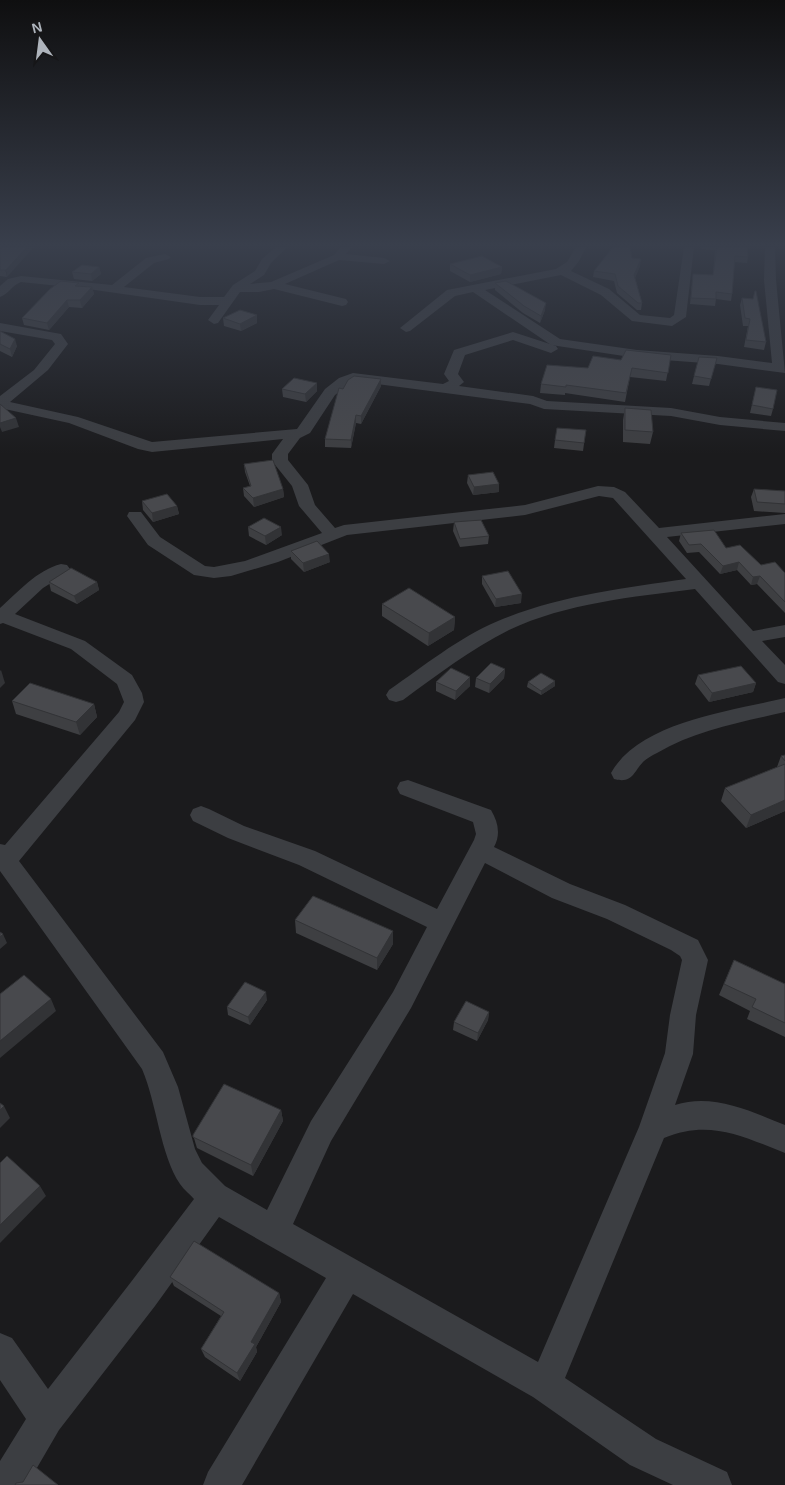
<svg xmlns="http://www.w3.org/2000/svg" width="785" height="1485" viewBox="0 0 785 1485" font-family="Helvetica,sans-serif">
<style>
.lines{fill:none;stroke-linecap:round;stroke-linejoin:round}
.minor{fill:#3c3e42;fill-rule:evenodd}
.wall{fill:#3e3f42}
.shaded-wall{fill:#323336}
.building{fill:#48494d;stroke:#323336}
</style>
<rect width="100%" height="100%" fill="#1b1b1d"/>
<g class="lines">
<g class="minor">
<path d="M276,247H287L271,263L264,275L250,284L271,282L334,255L341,247H352L346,254L384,258L390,261L384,264L339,260L285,284L346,299L348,302L346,305L342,306L274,289L259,292H240L218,323L214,324L208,320L219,305H200L88,289L21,282C12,285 9,294 0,297V286L8,279L21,276L112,285L146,258L165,254L171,257L169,259L154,263L124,287L200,297H224L233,285L255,271L262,259Z"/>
<polygon points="576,247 586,247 579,261 571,271 609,289 640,315 670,318 674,315 684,247 694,247 686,317 672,326 632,321 601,295 561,275 485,290 560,339 637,350 718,356 772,363 764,280 765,247 775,247 776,280 785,373 718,364 637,358 551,345 473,292 455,296 410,331 406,332 400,328 447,290 556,269 567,262"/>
<path d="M0,323L61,334L68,344L48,370L10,402L78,417L152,442L297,429L325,389L339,378L353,373L443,384L449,381L444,374L454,350L513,332L556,346L558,349L551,353L513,340L465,355L458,374L464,382L459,386L533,396L547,401L671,408L720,417L785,423V431L720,425L671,416L544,409L530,404L354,381L335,395L310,433L300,438L288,454V460L308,485L315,505L335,528L344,525L525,505L598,486L614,487L625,492L659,528L785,514V524L667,537L753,631L785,625V637L762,641L785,665V684L778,682L695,589C633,597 566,603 509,630C471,649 437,675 403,700L396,702L389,700L386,695L389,690C424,666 458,638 498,621C557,596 623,588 686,579L613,498L599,496L525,515L347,535L278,562L231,576L214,578L194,575L148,545L127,516L129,512H141L160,537L205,566L214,567L245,561L322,533L299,506L292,486L272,461V454L283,439L152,452L138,449L69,423L0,408V396L34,370L55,344L52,340L0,331Z"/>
<path d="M61,564L67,565L70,569L67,573L43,588L15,614L85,641L132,675L142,693L144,702L135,720L19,861L163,1052L178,1087L195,1149L202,1163L225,1186L267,1210L311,1121L393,992L427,927L299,865L228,838L193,821L190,815L193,809L201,806L209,809L244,826L315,851L437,909L474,840L476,834L473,822L400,794L397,788L400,782L408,780L491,810C498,822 501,834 494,847L570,884L625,905L698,940L708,960L696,1015L693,1054L675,1105C713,1093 750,1111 785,1125V1153C742,1136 709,1119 664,1138L565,1378L656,1439L727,1472L732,1485H673L630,1465L533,1397L353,1294L242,1485H203L208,1472L326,1278L219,1217L155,1306L59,1430L27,1485H0V1461L26,1419L0,1380V1333L12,1338L48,1389L131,1282L194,1199C190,1194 184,1190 180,1184C160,1154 157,1104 142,1069L0,871V844L5,845L119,712L124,702L117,684L71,649L3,623L0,624V608C18,592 37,570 61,564ZM485,863L552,898L607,919L671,950L680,956L682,960L670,1015L665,1053L639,1127L538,1362L293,1224L331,1141L411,1008Z"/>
<path d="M785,698V712C742,722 696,730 657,753C652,755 648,758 644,761C633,772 633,784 614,779L611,773C640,721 732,711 785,698Z"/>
</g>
</g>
<g class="wall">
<polygon points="0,247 7,277 0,276"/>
<polygon points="702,247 747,247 748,257 747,263 734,262 732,294 731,301 716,299 715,306 690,304 693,274 713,275 715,250 702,249"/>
<polygon points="632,258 640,266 635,278 642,303 641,310 637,310 617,293 614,281 593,277 594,271"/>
<polygon points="450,264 502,267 501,274 470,282 450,271"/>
<polygon points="99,267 101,274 92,281 74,279 72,272"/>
<polygon points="79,283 80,286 92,287 94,294 82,308 69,307 49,330 24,325 22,318"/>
<polygon points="495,283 545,310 540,323 523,313 495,290"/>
<polygon points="755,291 766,342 764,350 744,347 748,326 743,326 740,305 742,298 753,299"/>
<polygon points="257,315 257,323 241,331 224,326 223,318"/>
<polygon points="0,331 17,346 12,357 0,351"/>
<polygon points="671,355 666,381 630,377 625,402 565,393 565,395 540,393 541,384 588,368 621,360"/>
<polygon points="717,358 709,386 692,384 694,376"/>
<polygon points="317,383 317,391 306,402 283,397 282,389"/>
<polygon points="381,386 361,424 356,423 351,448 325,447 325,439 343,389"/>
<polygon points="756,387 773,409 771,416 750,413"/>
<polygon points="625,408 653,432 650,444 623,442 623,420"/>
<polygon points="586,430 583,451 554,448 555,440"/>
<polygon points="244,464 283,489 284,497 254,507 244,496 243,488 250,486 245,472"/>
<polygon points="468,475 499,484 499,492 473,495 467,483"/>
<polygon points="754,489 785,491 785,513 754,511 751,497"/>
<polygon points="142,501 177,506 179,514 153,522 143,510"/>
<polygon points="454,522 489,536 488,544 460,547 453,531"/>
<polygon points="248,527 282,535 266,545 249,536"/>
<polygon points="681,533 726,548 761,565 785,573 785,613 757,584 751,585 737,570 720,574 699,552 687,553 679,541"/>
<polygon points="291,551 330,562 304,572 291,559"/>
<polygon points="482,576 521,603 495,607 482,584"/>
<polygon points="49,582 97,582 99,590 77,604 51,591"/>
<polygon points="382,604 455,617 454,630 428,646 382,616"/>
<polygon points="505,669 504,678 489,693 475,687 476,678"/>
<polygon points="698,675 756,683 753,692 709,702 695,684"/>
<polygon points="555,681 555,686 541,695 527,687 528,682"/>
<polygon points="436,682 470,686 455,700 436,691"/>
<polygon points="12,701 94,704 97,717 80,735 16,714"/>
<polygon points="785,755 785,811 746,828 721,801 725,788 777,767 781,756"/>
<polygon points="295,920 393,944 377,970 296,933"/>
<polygon points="734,960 785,984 785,1037 747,1019 750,1011 719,995"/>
<polygon points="267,1000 250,1025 228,1015 227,1007"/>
<polygon points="489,1012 488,1020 477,1041 453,1030 454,1022"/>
<polygon points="281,1110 283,1121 253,1176 197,1148 193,1135"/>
<polygon points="170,1277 279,1293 281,1302 256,1347 257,1352 240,1381 205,1357 201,1349 221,1316 174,1286"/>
</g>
<g class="shaded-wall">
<polygon points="27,247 34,247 7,277 6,270"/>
<polygon points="641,259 640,266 633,282 634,275"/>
<polygon points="99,267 101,274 92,281 91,274"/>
<polygon points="502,267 501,274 470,282 470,275"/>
<polygon points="92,287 94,294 82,308 80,300"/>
<polygon points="67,300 69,307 49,330 47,323"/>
<polygon points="546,303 545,310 540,323 541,316"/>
<polygon points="257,315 257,323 241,331 240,324"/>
<polygon points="15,339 17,346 12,357 10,349"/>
<polygon points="381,379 381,386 361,424 361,416"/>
<polygon points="317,383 317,391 306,402 305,394"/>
<polygon points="356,415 356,423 351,448 351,440"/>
<polygon points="16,418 19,427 2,432 0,427 0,423"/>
<polygon points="499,484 499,492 473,495 474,487"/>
<polygon points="283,489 284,497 254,507 253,498"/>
<polygon points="177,506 179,514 153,522 152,513"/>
<polygon points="281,527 282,535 266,545 265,536"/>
<polygon points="329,554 330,562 304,572 303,563"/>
<polygon points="739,562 737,570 720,574 723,566"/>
<polygon points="760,576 757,584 751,585 753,577"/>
<polygon points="97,582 99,590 77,604 74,596"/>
<polygon points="522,594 521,603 495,607 496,599"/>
<polygon points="455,617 454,630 428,646 429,633"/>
<polygon points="505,669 504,678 489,693 490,684"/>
<polygon points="1,670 5,683 0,688 0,671"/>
<polygon points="470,677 470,686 455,700 456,691"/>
<polygon points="555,681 555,686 541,695 541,691"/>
<polygon points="756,683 753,692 709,702 712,693"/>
<polygon points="94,704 97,717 80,735 76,722"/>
<polygon points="785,800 785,811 746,828 751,815"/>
<polygon points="393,931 393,944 377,970 377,958"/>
<polygon points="3,934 7,943 0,949 0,937"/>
<polygon points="266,992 267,1000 250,1025 248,1017"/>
<polygon points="51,999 56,1011 0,1058 0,1041"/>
<polygon points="489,1012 488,1020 477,1041 478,1033"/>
<polygon points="4,1106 10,1118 0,1128 0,1110"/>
<polygon points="281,1110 283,1121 253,1176 251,1165"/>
<polygon points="40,1186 46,1196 0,1243 0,1225"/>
<polygon points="279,1293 281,1302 256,1347 257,1352 240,1381 237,1373 251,1342"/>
</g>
<g class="building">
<polygon points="0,247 27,247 6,270 0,270"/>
<polygon points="613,247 630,247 632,258 641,259 634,275 642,303 638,303 618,286 615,274 594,271"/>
<polygon points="717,247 747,247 748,257 735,256 732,294 716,292 716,299 691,298 693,274 713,275"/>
<polygon points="482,256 502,267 470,275 450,264"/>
<polygon points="82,265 99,267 91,274 72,272"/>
<polygon points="61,281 79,283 75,286 92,287 80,300 67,300 47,323 22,318 50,289"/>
<polygon points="506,281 546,303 541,316 524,306 495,283"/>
<polygon points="755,291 756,291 766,342 746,340 750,319 745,318 742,298 753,299"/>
<polygon points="240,310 257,315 240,324 223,318"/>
<polygon points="0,331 15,339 10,349 0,344"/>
<polygon points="626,350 671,355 668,373 632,368 626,393 566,385 566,387 541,384 547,365 588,368 593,356 621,360"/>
<polygon points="699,357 717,358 711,379 694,376"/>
<polygon points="354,376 381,379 361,416 356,415 351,440 325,439 339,388 343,389 348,380"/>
<polygon points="294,378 317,383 305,394 282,389"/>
<polygon points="756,387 777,390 773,409 752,405"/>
<polygon points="0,404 16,418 0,423"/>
<polygon points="625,408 651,410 653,432 625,430"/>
<polygon points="557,428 586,430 584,443 555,440"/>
<polygon points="273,460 283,489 253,498 243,488 251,486 244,464"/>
<polygon points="493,472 499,484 474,487 468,475"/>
<polygon points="754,489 785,491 785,504 757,502"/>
<polygon points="167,494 177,506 152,513 142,501"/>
<polygon points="264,518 281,527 265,536 248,527"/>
<polygon points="481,520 489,536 460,539 454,522"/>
<polygon points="714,530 726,548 740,545 761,565 775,562 785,573 785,602 760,576 753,577 739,562 723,566 701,544 689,545 681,533"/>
<polygon points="317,541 329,554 303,563 291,551"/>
<polygon points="71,568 97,582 74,596 49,582"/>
<polygon points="508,571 522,594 496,599 482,576"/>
<polygon points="409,588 455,617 429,633 382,604"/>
<polygon points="491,663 505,669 490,684 476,678"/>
<polygon points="741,666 756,683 712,693 698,675"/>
<polygon points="451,668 470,677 456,691 436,682"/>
<polygon points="541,673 555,681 541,691 528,682"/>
<polygon points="30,683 94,704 76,722 12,701"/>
<polygon points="785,755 785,761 781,756"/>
<polygon points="785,764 785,800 751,815 725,788"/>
<polygon points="313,896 393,931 377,958 295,920"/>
<polygon points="0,932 3,934 0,937"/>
<polygon points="734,960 785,984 785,1023 752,1007 756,999 724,984"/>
<polygon points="24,975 51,999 0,1041 0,994"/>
<polygon points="245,982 266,992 248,1017 227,1007"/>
<polygon points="466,1001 489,1012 478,1033 454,1022"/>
<polygon points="224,1084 281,1110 251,1165 193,1137 193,1135"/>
<polygon points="0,1103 4,1106 0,1110"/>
<polygon points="7,1156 40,1186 0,1225 0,1163"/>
<polygon points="194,1241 279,1293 251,1342 255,1344 237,1373 201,1349 224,1312 170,1277"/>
<polygon points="33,1465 58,1485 15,1485 16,1483 23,1482"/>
</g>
<linearGradient id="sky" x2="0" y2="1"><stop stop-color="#0f0f10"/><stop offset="0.54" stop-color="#393f4c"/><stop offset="1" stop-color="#393f4c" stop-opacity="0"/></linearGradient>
<rect width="785" height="454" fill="url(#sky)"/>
<g transform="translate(40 40) rotate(346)" stroke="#161618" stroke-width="4" paint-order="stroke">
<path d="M0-4L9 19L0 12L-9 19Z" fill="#aeb4bc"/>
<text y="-8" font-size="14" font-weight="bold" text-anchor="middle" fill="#aeb4bc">N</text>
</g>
</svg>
